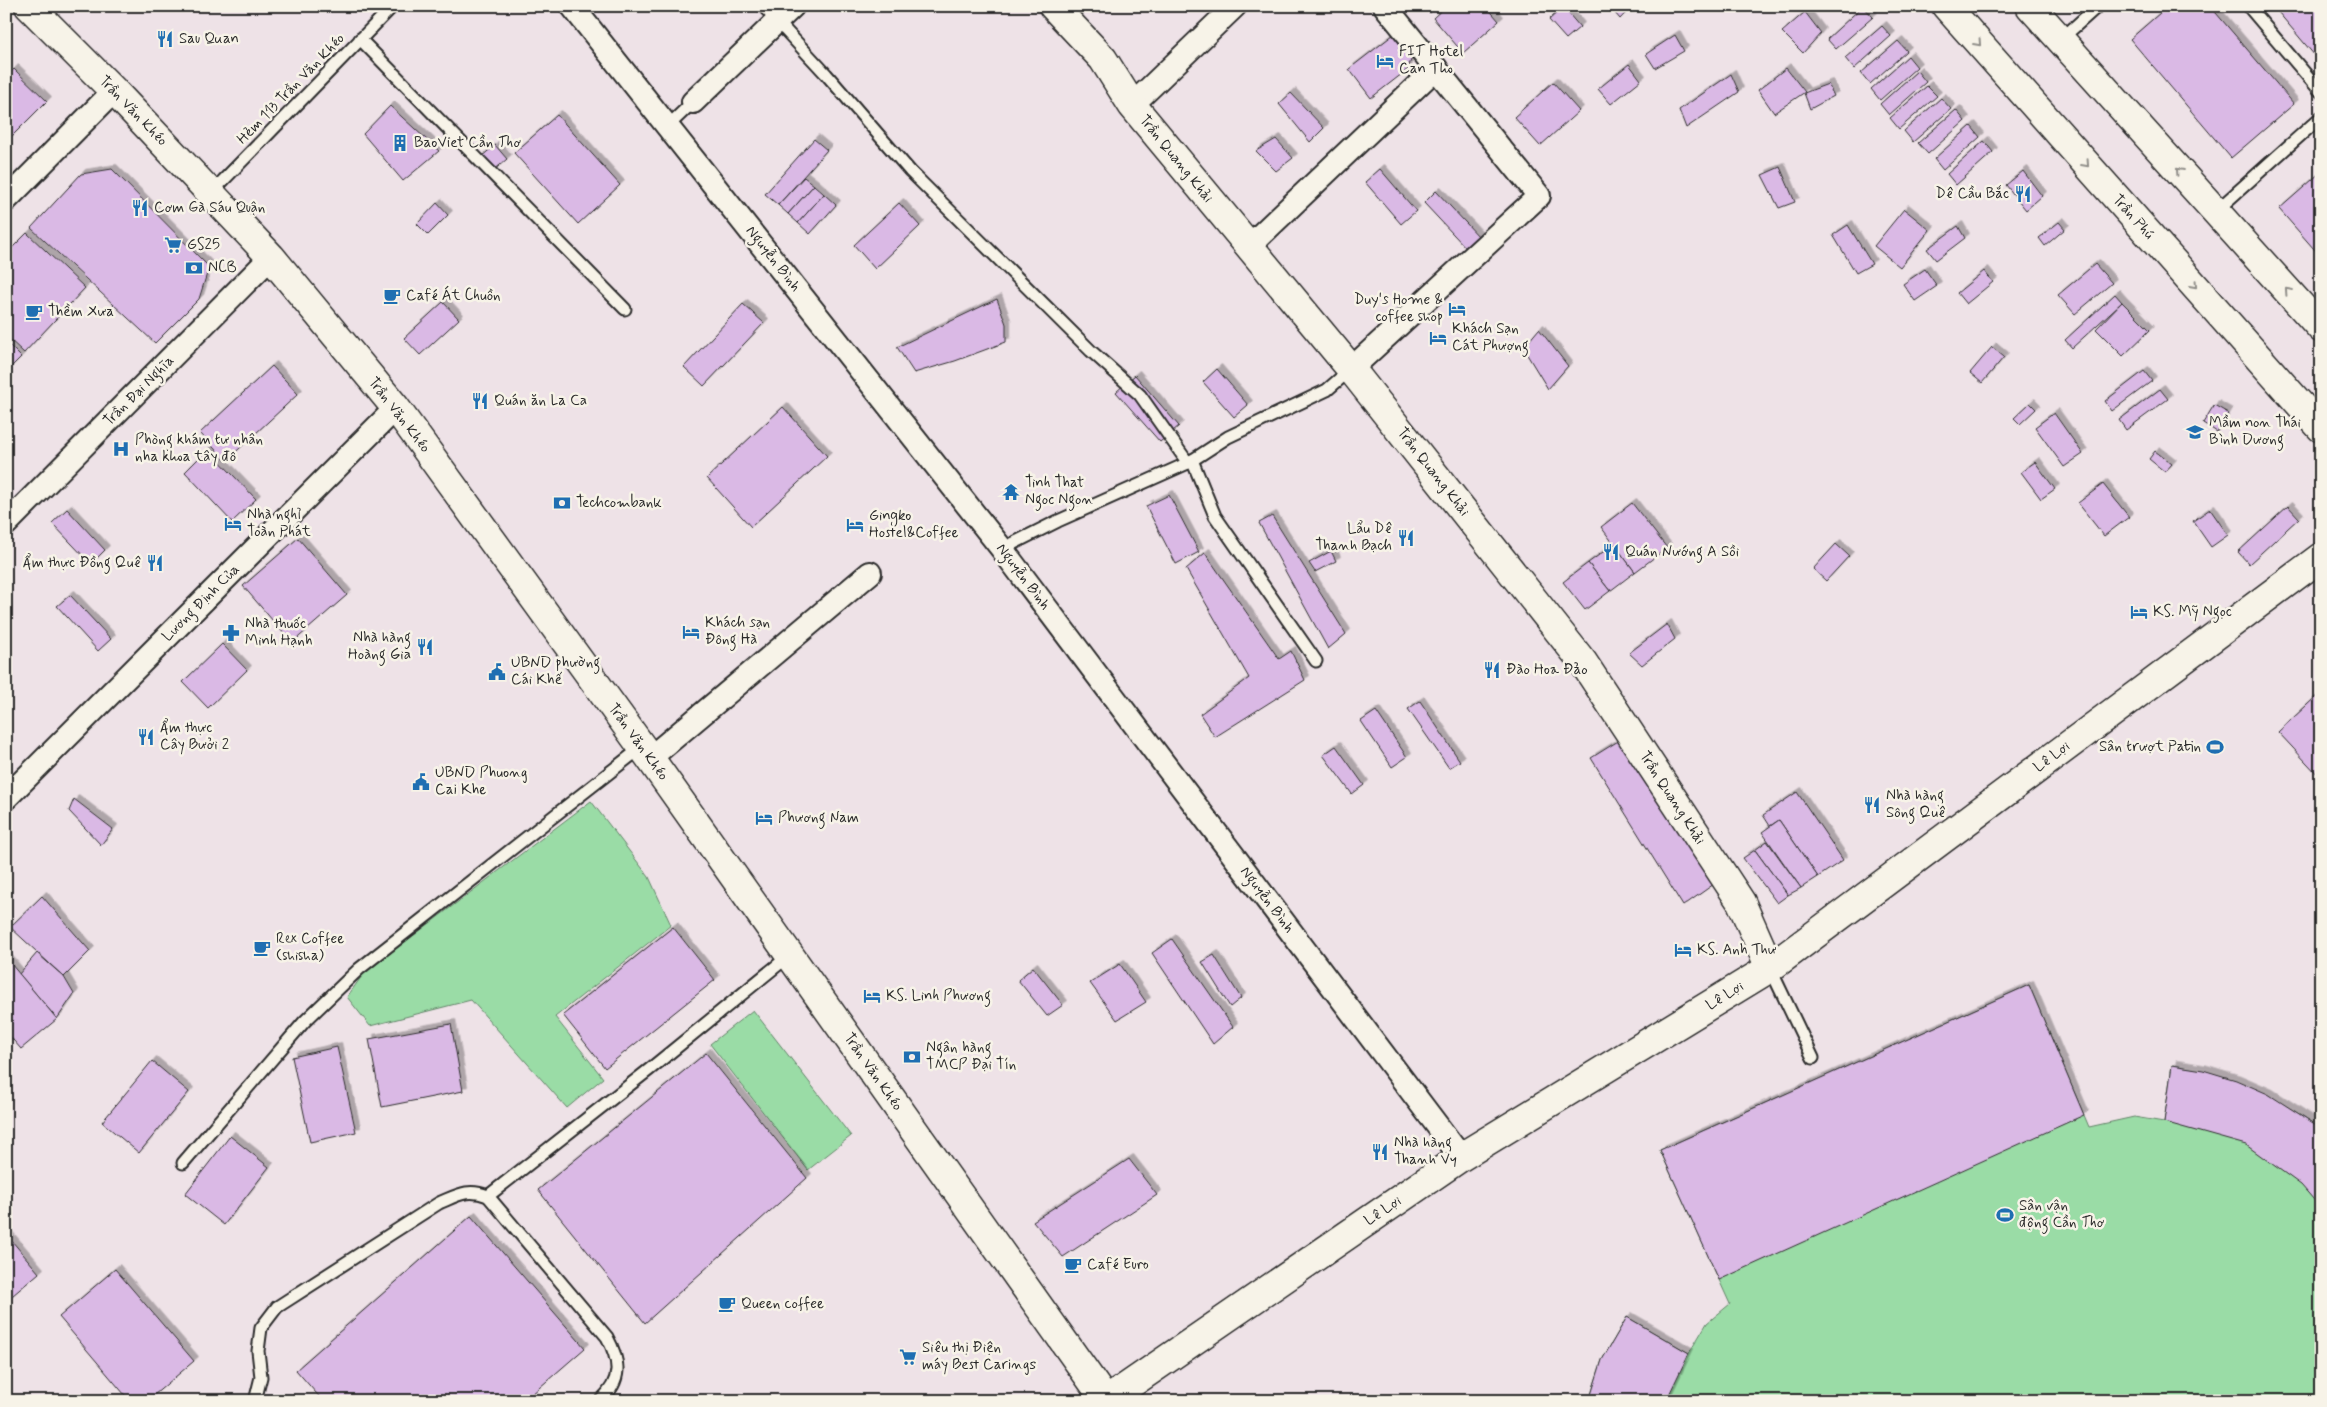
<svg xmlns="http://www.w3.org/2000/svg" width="2327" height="1407" viewBox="0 0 2327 1407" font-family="Mynerve,sans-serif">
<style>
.green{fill:#9adca6;stroke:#628468}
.building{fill:#dab9e5;stroke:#2b2b2b;filter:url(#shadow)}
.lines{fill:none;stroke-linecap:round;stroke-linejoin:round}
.lane-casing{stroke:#2b2b2b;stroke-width:15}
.street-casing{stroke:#2b2b2b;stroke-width:26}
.secondary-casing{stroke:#2b2b2b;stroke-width:31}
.lane{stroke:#f7f3e8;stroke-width:11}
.street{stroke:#f7f3e8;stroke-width:22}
.secondary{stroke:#f7f3e8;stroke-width:28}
.oneway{stroke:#918f8a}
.labels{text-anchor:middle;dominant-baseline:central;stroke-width:5;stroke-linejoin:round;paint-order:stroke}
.poi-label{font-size:15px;fill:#2b2b2b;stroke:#f7f3e8;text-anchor:start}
.street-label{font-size:15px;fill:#2b2b2b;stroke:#f7f3e8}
</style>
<defs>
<filter id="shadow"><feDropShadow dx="4.5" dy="-4.5" stdDeviation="0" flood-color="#0004"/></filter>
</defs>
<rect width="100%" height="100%" fill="#eee2e7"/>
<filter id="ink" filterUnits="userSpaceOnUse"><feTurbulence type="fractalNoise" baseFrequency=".02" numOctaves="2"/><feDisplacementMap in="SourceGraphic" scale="10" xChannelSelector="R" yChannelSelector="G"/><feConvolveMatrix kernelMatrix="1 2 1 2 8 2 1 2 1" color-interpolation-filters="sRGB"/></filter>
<g filter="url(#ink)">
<g class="green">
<polygon points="591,801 649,877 671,925 555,1017 603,1078 567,1108 471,1000 370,1026 347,997 364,973"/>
<path d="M2029,985L2089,1127L2134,1117L2164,1122L2172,1065C2232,1074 2271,1095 2321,1128V1401H1589L1602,1360L1627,1317L1689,1353L1707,1323L1730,1304L1660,1150Z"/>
<polygon points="753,1010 851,1136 808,1170 710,1044"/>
</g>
<g class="building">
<polygon points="1425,6 1437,6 1430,13"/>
<polygon points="1446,6 1486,6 1499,21 1463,53 1433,18"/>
<polygon points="1609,6 1632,6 1620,19"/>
<polygon points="1863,6 1873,17 1836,49 1827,39"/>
<polygon points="2168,6 2210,6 2294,104 2231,158 2130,39"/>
<polygon points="2273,6 2321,6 2321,63"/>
<polygon points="1563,7 1580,27 1566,39 1549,20"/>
<polygon points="1805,12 1821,33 1803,53 1782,32"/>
<polygon points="1882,26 1891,36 1854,69 1845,58"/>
<polygon points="1398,31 1414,53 1407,70 1371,98 1349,69"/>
<polygon points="1675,35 1684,51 1655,68 1646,54"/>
<polygon points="1898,41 1907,51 1870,84 1861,73"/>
<polygon points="1908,56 1917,67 1880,100 1871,89"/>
<polygon points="1629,64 1641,80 1611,104 1598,89"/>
<polygon points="1786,68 1805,92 1774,113 1758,90"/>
<polygon points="14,69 47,101 6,142 6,77"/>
<polygon points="1917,71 1926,82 1889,115 1880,104"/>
<polygon points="1731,74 1739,92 1686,128 1679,110"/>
<polygon points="1553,82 1579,111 1540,146 1514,117"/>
<polygon points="1828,84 1834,96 1810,109 1804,93"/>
<polygon points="1927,86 1937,96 1899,129 1890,118"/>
<polygon points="1291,93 1324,128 1310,142 1279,104"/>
<polygon points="1941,98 1951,109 1913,142 1904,131"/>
<polygon points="390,106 439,151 403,181 363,134"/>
<polygon points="1956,110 1965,121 1928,154 1918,143"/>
<polygon points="557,115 620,185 578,224 514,153"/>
<polygon points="1971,126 1980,137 1943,170 1934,159"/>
<polygon points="814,139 827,150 778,205 765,194"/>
<polygon points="1276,139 1293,158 1276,171 1256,151"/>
<polygon points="1984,141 1993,152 1956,185 1947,174"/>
<polygon points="495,145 507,159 492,172 480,158"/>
<polygon points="1780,167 1795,202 1779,208 1762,175"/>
<polygon points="112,169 209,267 199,299 155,343 31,228 81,174"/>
<polygon points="1380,169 1416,211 1401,224 1365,182"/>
<polygon points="2023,171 2042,196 2026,210 2006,185"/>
<polygon points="2321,172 2321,257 2279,209"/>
<polygon points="804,177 814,185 788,214 778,205"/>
<polygon points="814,185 824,194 798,223 788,214"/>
<polygon points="1436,191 1480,238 1468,250 1424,203"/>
<polygon points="824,194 836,205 810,234 798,223"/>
<polygon points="437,203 448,215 428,235 417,224"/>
<polygon points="899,203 920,226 875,269 854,245"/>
<polygon points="1904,209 1930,230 1900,267 1874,246"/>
<polygon points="2059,222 2065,229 2045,246 2039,238"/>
<polygon points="1848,225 1872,264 1856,273 1833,235"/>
<polygon points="1958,226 1965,238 1936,260 1927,249"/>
<polygon points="27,233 85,288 24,353 6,336 6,254"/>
<polygon points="2095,264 2112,283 2075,314 2058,295"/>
<polygon points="1925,269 1937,286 1915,301 1903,284"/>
<polygon points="1984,271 1993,282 1966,304 1957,293"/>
<polygon points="2115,294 2122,302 2072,348 2065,340"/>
<polygon points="997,299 1006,324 1006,342 955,361 914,373 897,347"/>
<polygon points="443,302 459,319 420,355 404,338"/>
<polygon points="2122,302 2150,330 2123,356 2096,329"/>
<polygon points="743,304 764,323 704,386 684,367"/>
<polygon points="1539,329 1568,366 1548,389 1523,348"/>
<polygon points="6,342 21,357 6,372"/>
<polygon points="1992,347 2004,357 1982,383 1970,373"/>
<polygon points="272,366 298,394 226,461 200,433"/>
<polygon points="1217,369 1248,405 1234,417 1203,382"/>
<polygon points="2144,371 2152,381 2112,411 2105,401"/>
<polygon points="1135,375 1179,426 1160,442 1116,392"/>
<polygon points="2160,389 2168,399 2126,430 2119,420"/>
<polygon points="2030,403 2036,409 2020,424 2014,418"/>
<polygon points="2214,405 2228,413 2217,432 2203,423"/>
<polygon points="783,407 827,456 751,527 707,478"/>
<polygon points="2054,413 2083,454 2064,467 2035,427"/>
<polygon points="208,449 256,499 232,522 185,472"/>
<polygon points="2155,451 2172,464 2165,472 2149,459"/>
<polygon points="2035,462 2055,489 2041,499 2021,472"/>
<polygon points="2103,484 2129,517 2104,536 2078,503"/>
<polygon points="1169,495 1199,552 1176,564 1146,506"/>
<polygon points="1632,503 1667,548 1635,572 1601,527"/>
<polygon points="2288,506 2299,518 2249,564 2238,552"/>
<polygon points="67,509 105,550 91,564 52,523"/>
<polygon points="2210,509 2228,535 2211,547 2193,521"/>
<polygon points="1272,516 1346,634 1328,649 1259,523"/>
<polygon points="298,538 347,595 292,643 243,586"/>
<polygon points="1614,544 1635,572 1610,591 1588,563"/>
<polygon points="1836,544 1849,556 1826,581 1813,569"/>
<polygon points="1331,551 1336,561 1315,572 1309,563"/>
<polygon points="1205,553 1279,659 1291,651 1305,680 1215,737 1200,714 1249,678 1186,569"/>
<polygon points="1588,563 1610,591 1585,610 1563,582"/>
<polygon points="70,595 111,639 98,651 57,606"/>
<polygon points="1667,624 1675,639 1642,665 1629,653"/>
<polygon points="222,644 247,670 208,708 183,682"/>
<polygon points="2321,692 2321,778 2278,732"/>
<polygon points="1420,701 1460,761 1449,768 1408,709"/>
<polygon points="1376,711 1407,757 1392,767 1361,721"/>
<polygon points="1623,738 1714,884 1683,906 1591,758"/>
<polygon points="1336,746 1364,785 1352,794 1323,755"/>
<polygon points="1797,792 1843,860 1818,877 1779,820 1770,826 1763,815"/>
<polygon points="74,799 113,829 101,845 69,811"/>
<polygon points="1779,820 1818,877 1801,888 1762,832"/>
<polygon points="1767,841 1801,888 1788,895 1755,850"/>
<polygon points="1755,850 1788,895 1777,903 1743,858"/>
<polygon points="42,896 90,951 64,977 10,927"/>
<polygon points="673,927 715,980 605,1068 563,1015"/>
<polygon points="1172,939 1233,1027 1213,1044 1152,953"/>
<polygon points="37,953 64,977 74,994 57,1019 19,974"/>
<polygon points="1214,955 1241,998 1230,1007 1202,962"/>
<polygon points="6,958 57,1019 21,1049 6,1032"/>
<polygon points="1120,964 1146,1002 1117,1020 1090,983"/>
<polygon points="1033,967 1063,1005 1047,1016 1018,980"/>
<polygon points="2029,985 2084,1115 1719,1280 1660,1150"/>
<polygon points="451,1024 463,1091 382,1107 369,1039"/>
<polygon points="337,1047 356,1132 310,1142 292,1057"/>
<polygon points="706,1053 807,1178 645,1323 538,1190"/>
<polygon points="152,1061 189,1092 139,1153 102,1122"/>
<polygon points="2172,1065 2203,1070 2236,1080 2268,1094 2321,1128 2321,1208 2301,1185 2246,1145 2164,1122"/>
<polygon points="230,1136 269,1167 224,1225 185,1194"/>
<polygon points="1129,1159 1157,1195 1063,1257 1033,1221"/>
<polygon points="471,1216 585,1348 524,1401 323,1401 296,1370"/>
<polygon points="6,1234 39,1273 6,1301"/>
<polygon points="115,1269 194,1361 147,1401 130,1401 59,1317"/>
<polygon points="1627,1317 1689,1353 1666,1401 1589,1401 1602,1360"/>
</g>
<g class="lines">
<g class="lane-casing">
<g id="lane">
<polyline points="763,6 826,74 910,171 1091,351 1140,395 1188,463"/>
<polyline points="2248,6 2321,92"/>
<polyline points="360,39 625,309"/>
<polyline points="2060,40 2098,6"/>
<polyline points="668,126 693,102"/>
<polyline points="211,193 393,6"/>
<polyline points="2216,211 2321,117"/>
<polyline points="1192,460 1215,516 1316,661"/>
<polyline points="1002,549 1058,521 1188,463 1228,437 1327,390 1351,369"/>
<polyline points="1770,968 1813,1058"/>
<polyline points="183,1163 304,1022 359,969 642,747"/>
<polyline points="488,1196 650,1069 790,955"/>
<path d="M255,1401L261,1377L258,1351L261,1328L277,1307L439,1203C458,1195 468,1188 488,1196L607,1337C620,1361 623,1380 600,1401"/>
</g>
</g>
<g class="street-casing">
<g id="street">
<polyline points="572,6 1002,549 1461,1157"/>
<polyline points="693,102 793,6"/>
<polyline points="1132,105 1235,6"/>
<polyline points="6,200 114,91"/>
<polyline points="1248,247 1436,68"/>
<polyline points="1351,369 1539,196 1385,6"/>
<polyline points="6,524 271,257"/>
<polyline points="650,758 870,573"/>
<polyline points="6,798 396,408"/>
</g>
</g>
<g class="secondary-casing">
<g id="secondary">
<polyline points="29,6 114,91 271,257 396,408 642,747 1106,1401"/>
<polyline points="1053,6 1103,59 1132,105 1351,369 1583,662 1741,902 1770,968"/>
<polyline points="1946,6 2321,428"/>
<polyline points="2030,6 2321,328"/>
<polyline points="1106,1401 1461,1157 1770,968 2321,557"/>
</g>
</g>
<use href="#lane" class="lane"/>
<use href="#street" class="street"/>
<use href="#secondary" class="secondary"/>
</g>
<defs><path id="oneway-chevron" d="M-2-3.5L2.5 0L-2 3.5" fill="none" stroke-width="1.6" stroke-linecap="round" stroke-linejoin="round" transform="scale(1.25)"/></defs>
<g class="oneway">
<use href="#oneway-chevron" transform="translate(1978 43) rotate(48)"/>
<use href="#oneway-chevron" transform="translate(2086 164) rotate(48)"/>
<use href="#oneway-chevron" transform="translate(2179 171) rotate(-132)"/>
<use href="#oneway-chevron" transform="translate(2194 285) rotate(48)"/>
<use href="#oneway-chevron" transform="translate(2288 291) rotate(-132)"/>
</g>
</g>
<defs>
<g id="restaurant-bare" transform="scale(1.35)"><path d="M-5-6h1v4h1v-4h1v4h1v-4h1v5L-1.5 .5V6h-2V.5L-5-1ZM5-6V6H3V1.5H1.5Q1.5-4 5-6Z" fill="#1f6fb2" stroke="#f7f3e8" stroke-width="2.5" paint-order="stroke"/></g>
<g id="hotel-bare" transform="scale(1.35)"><path d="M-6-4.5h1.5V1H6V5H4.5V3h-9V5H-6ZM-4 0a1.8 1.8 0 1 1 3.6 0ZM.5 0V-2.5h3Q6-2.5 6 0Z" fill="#1f6fb2" stroke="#f7f3e8" stroke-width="2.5" paint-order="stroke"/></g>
<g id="building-bare" transform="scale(1.35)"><path d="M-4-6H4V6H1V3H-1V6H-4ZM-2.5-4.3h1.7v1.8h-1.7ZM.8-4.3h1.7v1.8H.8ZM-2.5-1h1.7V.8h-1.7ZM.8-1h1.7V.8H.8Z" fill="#1f6fb2" stroke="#f7f3e8" stroke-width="2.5" paint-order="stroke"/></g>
<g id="supermarket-bare" transform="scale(1.35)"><path d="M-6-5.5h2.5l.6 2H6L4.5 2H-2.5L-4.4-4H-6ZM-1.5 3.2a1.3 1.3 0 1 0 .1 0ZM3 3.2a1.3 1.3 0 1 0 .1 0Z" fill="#1f6fb2" stroke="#f7f3e8" stroke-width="2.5" paint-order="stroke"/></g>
<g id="bank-bare" transform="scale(1.35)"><path d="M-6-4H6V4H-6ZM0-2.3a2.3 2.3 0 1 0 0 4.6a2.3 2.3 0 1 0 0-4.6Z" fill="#1f6fb2" stroke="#f7f3e8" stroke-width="2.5" paint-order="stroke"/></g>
<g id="cafe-bare" transform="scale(1.35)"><path d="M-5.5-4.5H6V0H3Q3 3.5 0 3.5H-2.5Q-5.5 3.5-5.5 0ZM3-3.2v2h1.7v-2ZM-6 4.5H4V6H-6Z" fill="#1f6fb2" stroke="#f7f3e8" stroke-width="2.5" paint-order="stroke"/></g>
<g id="school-bare" transform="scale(1.35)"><path d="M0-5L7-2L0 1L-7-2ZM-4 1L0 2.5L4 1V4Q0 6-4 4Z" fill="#1f6fb2" stroke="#f7f3e8" stroke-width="2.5" paint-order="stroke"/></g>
<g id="hospital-bare" transform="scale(1.35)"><path d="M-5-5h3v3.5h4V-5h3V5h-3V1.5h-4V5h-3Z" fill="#1f6fb2" stroke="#f7f3e8" stroke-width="2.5" paint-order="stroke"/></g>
<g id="temple-bare" transform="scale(1.35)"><path d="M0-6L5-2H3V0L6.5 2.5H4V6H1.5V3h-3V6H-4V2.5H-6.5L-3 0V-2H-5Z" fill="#1f6fb2" stroke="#f7f3e8" stroke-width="2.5" paint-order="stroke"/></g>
<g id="pharmacy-bare" transform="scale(1.35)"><path d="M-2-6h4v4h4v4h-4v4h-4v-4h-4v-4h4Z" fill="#1f6fb2" stroke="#f7f3e8" stroke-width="2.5" paint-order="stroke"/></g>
<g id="civic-bare" transform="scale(1.35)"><path d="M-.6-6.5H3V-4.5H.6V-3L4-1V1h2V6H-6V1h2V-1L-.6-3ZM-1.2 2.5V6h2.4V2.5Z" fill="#1f6fb2" stroke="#f7f3e8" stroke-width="2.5" paint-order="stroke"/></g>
<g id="stadium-bare" transform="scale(1.35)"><path d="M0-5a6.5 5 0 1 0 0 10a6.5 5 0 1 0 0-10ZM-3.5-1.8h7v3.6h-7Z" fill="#1f6fb2" stroke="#f7f3e8" stroke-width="2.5" paint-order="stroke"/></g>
</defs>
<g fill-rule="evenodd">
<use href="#restaurant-bare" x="165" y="39"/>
<use href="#hotel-bare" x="1385" y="61"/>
<use href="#building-bare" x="400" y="143"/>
<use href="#restaurant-bare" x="2023" y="194"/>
<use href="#restaurant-bare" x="140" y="208"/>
<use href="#supermarket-bare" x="173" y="245"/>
<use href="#bank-bare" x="194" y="268"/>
<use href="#cafe-bare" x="392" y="296"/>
<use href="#hotel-bare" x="1457" y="309"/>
<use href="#cafe-bare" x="34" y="312"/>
<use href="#hotel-bare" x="1438" y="338"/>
<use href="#restaurant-bare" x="480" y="401"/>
<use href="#school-bare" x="2195" y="432"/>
<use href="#hospital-bare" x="121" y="449"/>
<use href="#temple-bare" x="1011" y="492"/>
<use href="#bank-bare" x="562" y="503"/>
<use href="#hotel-bare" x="233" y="524"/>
<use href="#hotel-bare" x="855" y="525"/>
<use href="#restaurant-bare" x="1406" y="538"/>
<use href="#restaurant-bare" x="1611" y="552"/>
<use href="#restaurant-bare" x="155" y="563"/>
<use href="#hotel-bare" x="2139" y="612"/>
<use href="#hotel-bare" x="691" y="632"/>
<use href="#pharmacy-bare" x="231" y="633"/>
<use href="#restaurant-bare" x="425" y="647"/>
<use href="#restaurant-bare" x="1492" y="670"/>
<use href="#civic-bare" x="497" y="672"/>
<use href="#restaurant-bare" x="146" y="737"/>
<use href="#stadium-bare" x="2215" y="747"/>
<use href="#civic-bare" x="421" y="782"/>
<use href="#restaurant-bare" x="1872" y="805"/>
<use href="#hotel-bare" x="764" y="818"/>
<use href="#cafe-bare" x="262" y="948"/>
<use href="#hotel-bare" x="1683" y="950"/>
<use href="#hotel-bare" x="872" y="996"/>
<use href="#bank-bare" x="912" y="1057"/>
<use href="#restaurant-bare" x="1380" y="1152"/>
<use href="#stadium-bare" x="2005" y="1215"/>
<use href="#cafe-bare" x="1073" y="1265"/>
<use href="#cafe-bare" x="727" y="1304"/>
<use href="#supermarket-bare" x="908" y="1357"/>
</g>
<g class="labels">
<g class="poi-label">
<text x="179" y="39">Sau Quan</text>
<text x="1399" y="52">FIT Hotel<tspan x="1399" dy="17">Can Tho</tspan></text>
<text x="414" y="143">BaoViet Cần Thơ</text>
<text x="2009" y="194" text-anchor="end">Dê Cầu Bắc</text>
<text x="154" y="208">Cơm Gà Sáu Quận</text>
<text x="187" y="245">GS25</text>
<text x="208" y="268">NCB</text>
<text x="406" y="296">Café Át Chuồn</text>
<text x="1443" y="300" text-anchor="end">Duy's Home &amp;<tspan x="1443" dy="17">coffee shop</tspan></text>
<text x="48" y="312">Thềm Xưa</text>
<text x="1452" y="329">Khách Sạn<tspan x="1452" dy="17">Cát Phượng</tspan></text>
<text x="494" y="401">Quán ăn La Ca</text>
<text x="2209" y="423">Mầm non Thái<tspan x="2209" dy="17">Bình Dương</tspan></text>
<text x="135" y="440">Phòng khám tư nhân<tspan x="135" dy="17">nha khoa tây đô</tspan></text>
<text x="1025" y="483">Tinh That<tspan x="1025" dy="17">Ngoc Ngon</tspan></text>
<text x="576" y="503">Techcombank</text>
<text x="247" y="515">Nhà nghỉ<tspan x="247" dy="17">Toàn Phát</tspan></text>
<text x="869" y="516">Gingko<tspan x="869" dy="17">Hostel&amp;Coffee</tspan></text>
<text x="1392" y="529" text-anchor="end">Lẩu Dê<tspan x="1392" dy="17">Thanh Bạch</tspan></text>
<text x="1625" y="552">Quán Nướng A Sồi</text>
<text x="141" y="563" text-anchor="end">Ẩm thực Đồng Quê</text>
<text x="2153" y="612">KS. Mỹ Ngọc</text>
<text x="705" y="623">Khách sạn<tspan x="705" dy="17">Đông Hà</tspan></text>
<text x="245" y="624">Nhà thuốc<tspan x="245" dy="17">Minh Hạnh</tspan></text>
<text x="411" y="638" text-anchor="end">Nhà hàng<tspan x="411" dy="17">Hoàng Gia</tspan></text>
<text x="511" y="663">UBND phường<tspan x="511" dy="17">Cái Khế</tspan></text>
<text x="1506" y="670">Đào Hoa Đảo</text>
<text x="160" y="728">Ẩm thực<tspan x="160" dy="17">Cây Bưởi 2</tspan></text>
<text x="2201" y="747" text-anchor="end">Sân trượt Patin</text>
<text x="435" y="773">UBND Phuong<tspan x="435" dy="17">Cai Khe</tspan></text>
<text x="1886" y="796">Nhà hàng<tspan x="1886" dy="17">Sông Quê</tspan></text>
<text x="778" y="818">Phương Nam</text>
<text x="276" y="939">Rex Coffee<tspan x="276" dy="17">(shisha)</tspan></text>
<text x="1697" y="950">KS. Anh Thư</text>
<text x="886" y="996">KS. Linh Phương</text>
<text x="926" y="1048">Ngân hàng<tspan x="926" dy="17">TMCP Đại Tín</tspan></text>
<text x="1394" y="1143">Nhà hàng<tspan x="1394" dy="17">Thanh Vy</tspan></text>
<text x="2019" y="1206">Sân vận<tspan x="2019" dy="17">động Cần Thơ</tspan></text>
<text x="1087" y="1265">Café Euro</text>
<text x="741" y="1304">Queen coffee</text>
<text x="922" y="1348">Siêu thị Điện<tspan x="922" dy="17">máy Best Carings</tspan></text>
</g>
<g class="street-label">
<text transform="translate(291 89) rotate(-46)">Hẻm 113 Trần Văn Khéo</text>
<text transform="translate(133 111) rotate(46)">Trần Văn Khéo</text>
<text transform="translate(1176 159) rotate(51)">Trần Quang Khải</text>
<text transform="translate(2133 217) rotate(48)">Trần Phú</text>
<text transform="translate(773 259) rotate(52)">Nguyễn Bình</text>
<text transform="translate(139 391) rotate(-45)">Trần Đại Nghĩa</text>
<text transform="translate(399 415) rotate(52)">Trần Văn Khéo</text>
<text transform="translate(1433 472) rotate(52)">Trần Quang Khải</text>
<text transform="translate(1023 577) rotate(53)">Nguyễn Bình</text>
<text transform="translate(201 603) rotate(-45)">Lương Định Của</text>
<text transform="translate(638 742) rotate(54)">Trần Văn Khéo</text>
<text transform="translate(2052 757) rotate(-37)">Lê Lợi</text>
<text transform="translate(1672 798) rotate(57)">Trần Quang Khải</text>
<text transform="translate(1267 900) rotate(53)">Nguyễn Bình</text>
<text transform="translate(1725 996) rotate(-32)">Lê Lợi</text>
<text transform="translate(873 1072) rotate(55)">Trần Văn Khéo</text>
<text transform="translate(1383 1211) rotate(-34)">Lê Lợi</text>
</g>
</g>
<rect width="2327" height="1407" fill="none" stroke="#f7f3e8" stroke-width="25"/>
<rect x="12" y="12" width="2302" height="1382" fill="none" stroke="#2b2b2b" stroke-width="2" filter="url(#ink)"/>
</svg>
